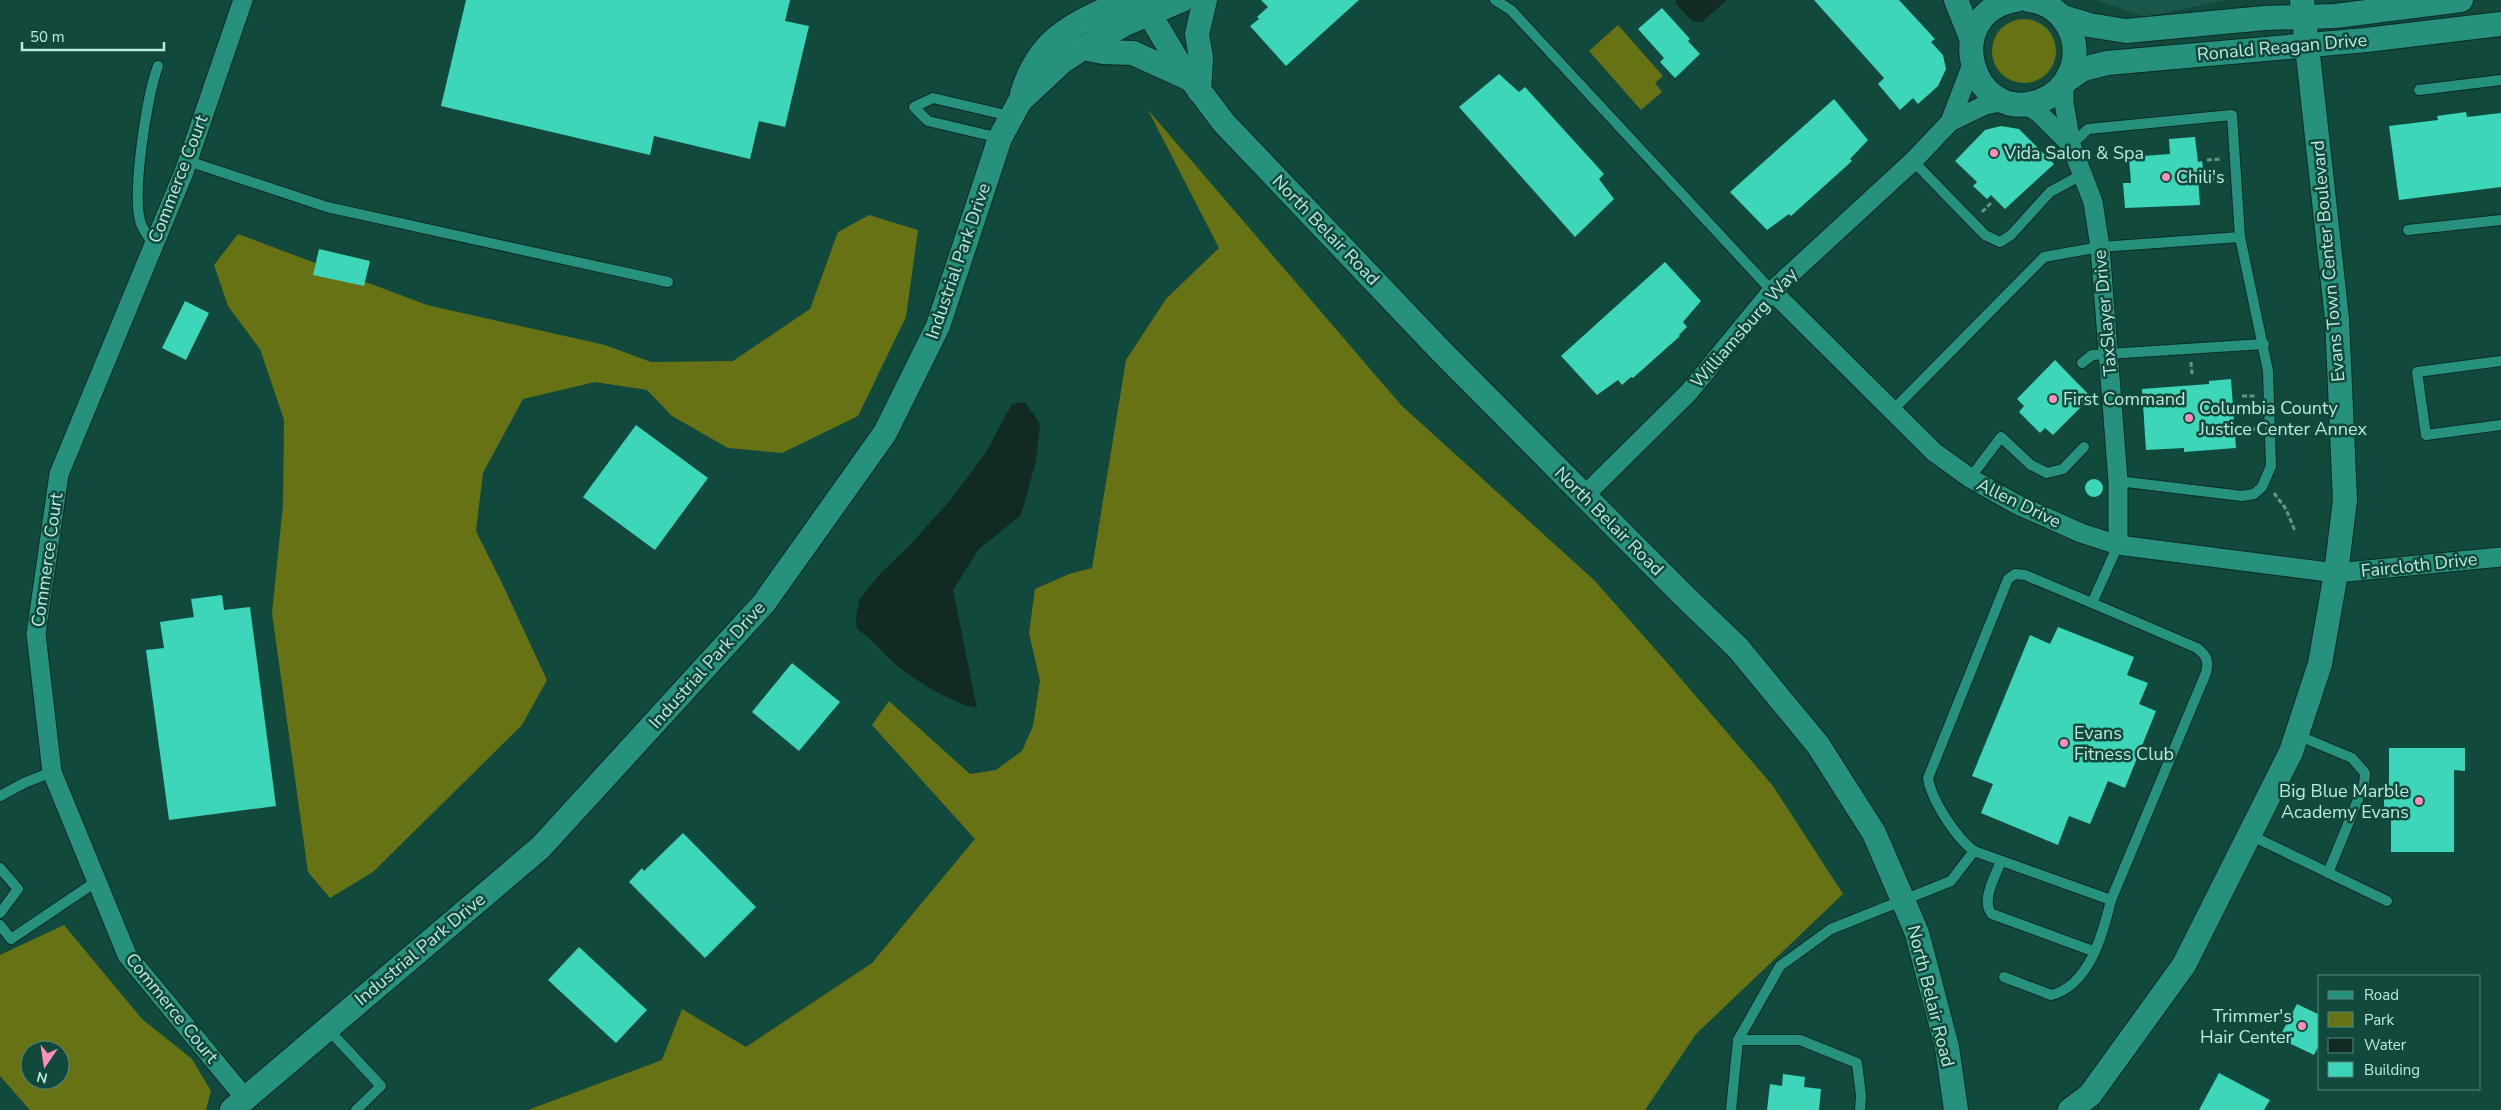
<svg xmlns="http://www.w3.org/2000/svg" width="2501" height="1110" viewBox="0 0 2501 1110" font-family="'Nunito Sans',sans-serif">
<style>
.built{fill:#19574b}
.green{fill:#677214;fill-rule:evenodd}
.water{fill:#112a24}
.building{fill:#3dd6b8}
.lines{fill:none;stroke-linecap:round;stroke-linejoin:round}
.service-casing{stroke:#0b2c25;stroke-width:12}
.minor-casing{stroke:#0b2c25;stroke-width:21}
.tertiary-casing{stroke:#0b2c25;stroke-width:26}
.path{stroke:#629589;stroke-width:3;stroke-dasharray:5 2.5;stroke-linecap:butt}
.service{stroke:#26917c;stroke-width:10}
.minor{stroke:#26917c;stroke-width:19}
.tertiary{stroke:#26917c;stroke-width:24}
.poi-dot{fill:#ff8eba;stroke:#11493d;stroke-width:2}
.labels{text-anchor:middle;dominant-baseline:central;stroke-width:5;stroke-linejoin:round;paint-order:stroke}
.street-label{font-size:18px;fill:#bceadd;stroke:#11493d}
.poi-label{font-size:18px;fill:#bceadd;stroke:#11493d;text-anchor:start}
</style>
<rect width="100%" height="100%" fill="#11493d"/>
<polygon class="built" points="2095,0 2227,0 2145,17"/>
<g class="green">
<circle cx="2024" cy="51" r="32"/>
<polygon points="1618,25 1663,76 1655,83 1662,92 1641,110 1589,51"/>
<polygon points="1148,110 1401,405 1594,580 1670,666 1773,786 1843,894 1696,1034 1645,1110 528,1110 662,1060 682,1009 746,1047 872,963 975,839 872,725 889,701 970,774 996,770 1022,751 1033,726 1040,681 1029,633 1035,589 1069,574 1092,568 1126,360 1166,299 1219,248"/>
<polygon points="869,215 918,230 906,317 858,416 782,453 728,448 672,416 647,390 595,382 523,399 483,473 476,531 500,579 547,680 522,725 373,872 330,898 308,872 272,613 283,505 284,420 260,349 228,306 214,265 238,234 427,305 605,345 651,362 733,361 810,309 838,232"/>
<path d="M64,925L142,1019L192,1059L211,1091L206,1110H30L0,1076V955ZM30,1050H60V1080H30Z"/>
</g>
<g class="water">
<polygon points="1676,0 1727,0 1702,22 1693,22 1676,4"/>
<path d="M1025,402L1040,424L1036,461L1021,515L979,549L953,590L977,708C953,704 910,678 892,661C879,649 872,639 857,629L856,616L859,600L880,574L910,545L952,498L985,454L1012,404Z"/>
</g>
<g class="building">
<polygon points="466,0 790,0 785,21 809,26 785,127 759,121 750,159 654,136 650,155 441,106"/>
<polygon points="1261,0 1359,0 1286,66 1250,26 1259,19 1257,17 1268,7"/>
<polygon points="1814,0 1899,0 1935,39 1931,42 1943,55 1946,69 1938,86 1918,104 1913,98 1900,110 1878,84 1884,78"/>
<polygon points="1662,8 1690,39 1688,41 1700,54 1675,78 1660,62 1664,58 1638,29"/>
<polygon points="1499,74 1519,92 1525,87 1604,174 1599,179 1614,199 1575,237 1459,107"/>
<polygon points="1834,99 1868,140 1850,159 1852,161 1791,216 1789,214 1767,230 1730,192"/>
<polygon points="2466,112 2467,117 2501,113 2501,187 2399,200 2389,126 2438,120 2437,116"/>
<polygon points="2001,126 2019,129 2054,164 2005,209 1991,195 1987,199 1973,186 1977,182 1955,161 1985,130"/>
<polygon points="2195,137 2198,162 2202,161 2204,176 2198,177 2200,205 2125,208 2123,183 2131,183 2129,157 2170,154 2169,139"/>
<polygon points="319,249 370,261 364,286 313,275"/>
<polygon points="1665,262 1701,301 1683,322 1687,327 1679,335 1680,336 1633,378 1631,377 1622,385 1618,380 1597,395 1561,356"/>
<polygon points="185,301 209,313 186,360 162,348"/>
<polygon points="2055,360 2091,397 2053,435 2045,428 2040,433 2019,412 2024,406 2017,399"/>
<polygon points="2231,379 2236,448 2184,452 2184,448 2146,450 2142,389 2209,384 2209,381"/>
<polygon points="636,425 708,478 655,550 583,497"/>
<circle cx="2094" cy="488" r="9"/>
<polygon points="222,595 224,610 250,607 276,806 169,820 146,650 164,648 160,622 194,617 191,599"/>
<polygon points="2058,627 2134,657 2127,675 2148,683 2139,704 2156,711 2125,788 2108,781 2090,824 2069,816 2058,845 1981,813 1993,784 1972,776 2030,635 2050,644"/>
<polygon points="792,663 840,702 799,751 752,712"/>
<polygon points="2389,748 2465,748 2465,771 2454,770 2454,852 2391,852 2391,819 2384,820 2384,782 2389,782"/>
<polygon points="683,833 756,907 705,958 629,882 642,868 644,871"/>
<polygon points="579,947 647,1010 616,1043 548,980"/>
<polygon points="2297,1004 2320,1015 2320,1043 2314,1055 2279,1038"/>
<polygon points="2219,1073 2270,1100 2264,1110 2199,1110"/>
<polygon points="1783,1074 1805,1077 1804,1087 1821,1089 1819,1110 1767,1110 1770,1084 1782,1086"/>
</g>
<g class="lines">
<g class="service-casing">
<g id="service">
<polyline points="1495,0 1511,10 1772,291"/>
<polyline points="2419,90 2501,80"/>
<polyline points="1000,138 928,121 914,107 933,98 1010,116"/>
<polyline points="2071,145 2088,129 2232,115 2240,237 2268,371 2271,466 2262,487 2254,494 2242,496 2118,481"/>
<polyline points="188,161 327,207 668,282"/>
<polyline points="1913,161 1985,235 2000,242 2011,235 2050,192 2083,174"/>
<polyline points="2408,230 2501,220"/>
<path d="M153,244C149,238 144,231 141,224C131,196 147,95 158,66"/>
<polyline points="2501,361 2417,372 2426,435 2501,425"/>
<polyline points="2082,363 2092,355 2264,344"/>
<polyline points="1892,411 2044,257 2100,247 2240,237"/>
<polyline points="1970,478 2001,437 2031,465 2047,473 2063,469 2084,447"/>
<polyline points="2297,735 2352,758 2365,773 2364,785 2328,873"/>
<polyline points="0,796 24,783 52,772"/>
<polyline points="2250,835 2387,901"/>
<path d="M1974,851L2111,900L2206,673C2209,661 2207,656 2197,648L2092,603"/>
<path d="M2001,861C1996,875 1980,901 1992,914L2093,951"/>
<polyline points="0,868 18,889 0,913"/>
<polyline points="0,925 11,939 97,881"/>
<path d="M2004,977L2051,995C2089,986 2103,934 2111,900"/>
<polyline points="327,1028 381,1086 356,1110"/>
<path d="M1738,1040L1780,966L1831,929L1951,881L1974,851C1956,838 1931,799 1928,778L2008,579L2015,574L2025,575L2092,603L2118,545"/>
<polyline points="1731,1110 1738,1040 1800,1040 1857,1063 1861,1096 1860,1110"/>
</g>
</g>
<g class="minor-casing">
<g id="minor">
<polyline points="243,0 184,172 59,474 36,634 52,772 127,955 245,1098"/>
<polyline points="2064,84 2064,102 2071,145 2093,202 2100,247 2118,481 2118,545"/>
<polyline points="2025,104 2039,113 2071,145"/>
<polyline points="1950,122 1972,64"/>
<polyline points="1772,291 1934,452 1970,478 2016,504 2081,533 2118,545 2336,573 2501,557"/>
<polyline points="1584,496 1689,392 1772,291 1913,161 1950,122 1985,105 2005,101"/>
</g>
</g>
<g class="tertiary-casing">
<g id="tertiary">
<polyline points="1141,0 1180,65 1224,123 1440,350 1681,593 1738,648 1818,745 1874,833 1917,933 1947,1047 1956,1110"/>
<polyline points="1956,0 1972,40"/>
<path d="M2016,0C1939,13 1971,126 2040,101C2054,96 2064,87 2070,73C2084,41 2064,4 2029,0"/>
<polyline points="2063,17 2089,25 2126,31 2265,18 2335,16 2461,0"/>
<polyline points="1083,48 1103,52 1133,53 1188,78"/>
<polyline points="2067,80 2083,69 2107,63 2366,40 2501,24"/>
<polyline points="1199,91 1201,58 1197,34 1205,0"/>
<path d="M1022,94C1039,36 1075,23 1127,0"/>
<polyline points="232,1110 541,847 764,603 885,433 938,326 1000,138 1020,101 1063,61 1083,48 1125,24 1182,0"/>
<polyline points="2070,1110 2090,1095 2184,965 2291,752 2320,664 2336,573 2345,500 2337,319 2302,0"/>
</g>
</g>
<g class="path">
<polyline points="2207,160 2222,159"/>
<polyline points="2209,179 2223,178"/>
<polyline points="1982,212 1992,202"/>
<polyline points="2191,362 2192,374"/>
<polyline points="2242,396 2256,396"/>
<polyline points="2242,413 2257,412"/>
<polyline points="2243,430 2257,429"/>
<polyline points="2274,493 2286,509 2295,531"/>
</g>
<use href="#service" class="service"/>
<use href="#minor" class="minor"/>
<use href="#tertiary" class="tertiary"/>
</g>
<g class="poi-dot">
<circle cx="1994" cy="153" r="5"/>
<circle cx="2166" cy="177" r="5"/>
<circle cx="2053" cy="399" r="5"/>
<circle cx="2189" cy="418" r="5"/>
<circle cx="2064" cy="743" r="5"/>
<circle cx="2419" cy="801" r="5"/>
<circle cx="2302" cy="1026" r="5"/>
</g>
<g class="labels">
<g class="street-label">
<text transform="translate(2282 47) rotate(-5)">Ronald Reagan Drive</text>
<text transform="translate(178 179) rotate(-69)">Commerce Court</text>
<text transform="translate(1326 230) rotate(46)">North Belair Road</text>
<text transform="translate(958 261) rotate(-71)">Industrial Park Drive</text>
<text transform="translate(2328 261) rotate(-95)">Evans Town Center Boulevard</text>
<text transform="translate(2105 313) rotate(-95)">TaxSlayer Drive</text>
<text transform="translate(1744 328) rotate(-49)">Williamsburg Way</text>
<text transform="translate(2019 503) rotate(26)">Allen Drive</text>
<text transform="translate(1609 521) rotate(45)">North Belair Road</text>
<text transform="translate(47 560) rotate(-82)">Commerce Court</text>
<text transform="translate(2419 565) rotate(-6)">Faircloth Drive</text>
<text transform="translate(707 665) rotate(-48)">Industrial Park Drive</text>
<text transform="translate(420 949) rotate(-40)">Industrial Park Drive</text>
<text transform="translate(1931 996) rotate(76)">North Belair Road</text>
<text transform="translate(172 1008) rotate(51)">Commerce Court</text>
</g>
<g class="poi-label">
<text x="2004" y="153">Vida Salon &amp; Spa</text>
<text x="2176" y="177">Chili's</text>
<text x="2063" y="399">First Command</text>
<text x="2199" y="408">Columbia County<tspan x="2199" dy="21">Justice Center Annex</tspan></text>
<text x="2074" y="733">Evans<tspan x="2074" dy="21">Fitness Club</tspan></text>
<text x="2409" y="791" text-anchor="end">Big Blue Marble<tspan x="2409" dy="21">Academy Evans</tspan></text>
<text x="2292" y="1016" text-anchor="end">Trimmer's<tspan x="2292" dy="21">Hair Center</tspan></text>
</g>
</g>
<rect x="2318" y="975" width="162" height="115" fill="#11493d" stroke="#55897d"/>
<rect x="2328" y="991" width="25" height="8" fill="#26917c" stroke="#55897d"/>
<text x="2364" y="1000" font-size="15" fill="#bceadd">Road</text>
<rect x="2328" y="1012" width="25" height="15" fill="#677214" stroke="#55897d"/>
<text x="2364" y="1025" font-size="15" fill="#bceadd">Park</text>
<rect x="2328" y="1038" width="25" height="15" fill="#112a24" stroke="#55897d"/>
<text x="2364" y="1050" font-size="15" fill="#bceadd">Water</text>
<rect x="2328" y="1062" width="25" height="15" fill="#3dd6b8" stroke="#55897d"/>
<text x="2364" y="1075" font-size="15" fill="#bceadd">Building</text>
<g transform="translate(45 1065) rotate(193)"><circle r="24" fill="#11493d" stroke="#55897d"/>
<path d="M0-4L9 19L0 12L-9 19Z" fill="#ff8eba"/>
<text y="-8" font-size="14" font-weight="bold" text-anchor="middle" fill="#bceadd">N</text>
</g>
<path d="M22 42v8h142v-8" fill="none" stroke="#bceadd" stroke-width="2.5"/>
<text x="30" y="42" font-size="15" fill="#bceadd" stroke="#11493d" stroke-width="4" paint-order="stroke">50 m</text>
</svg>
